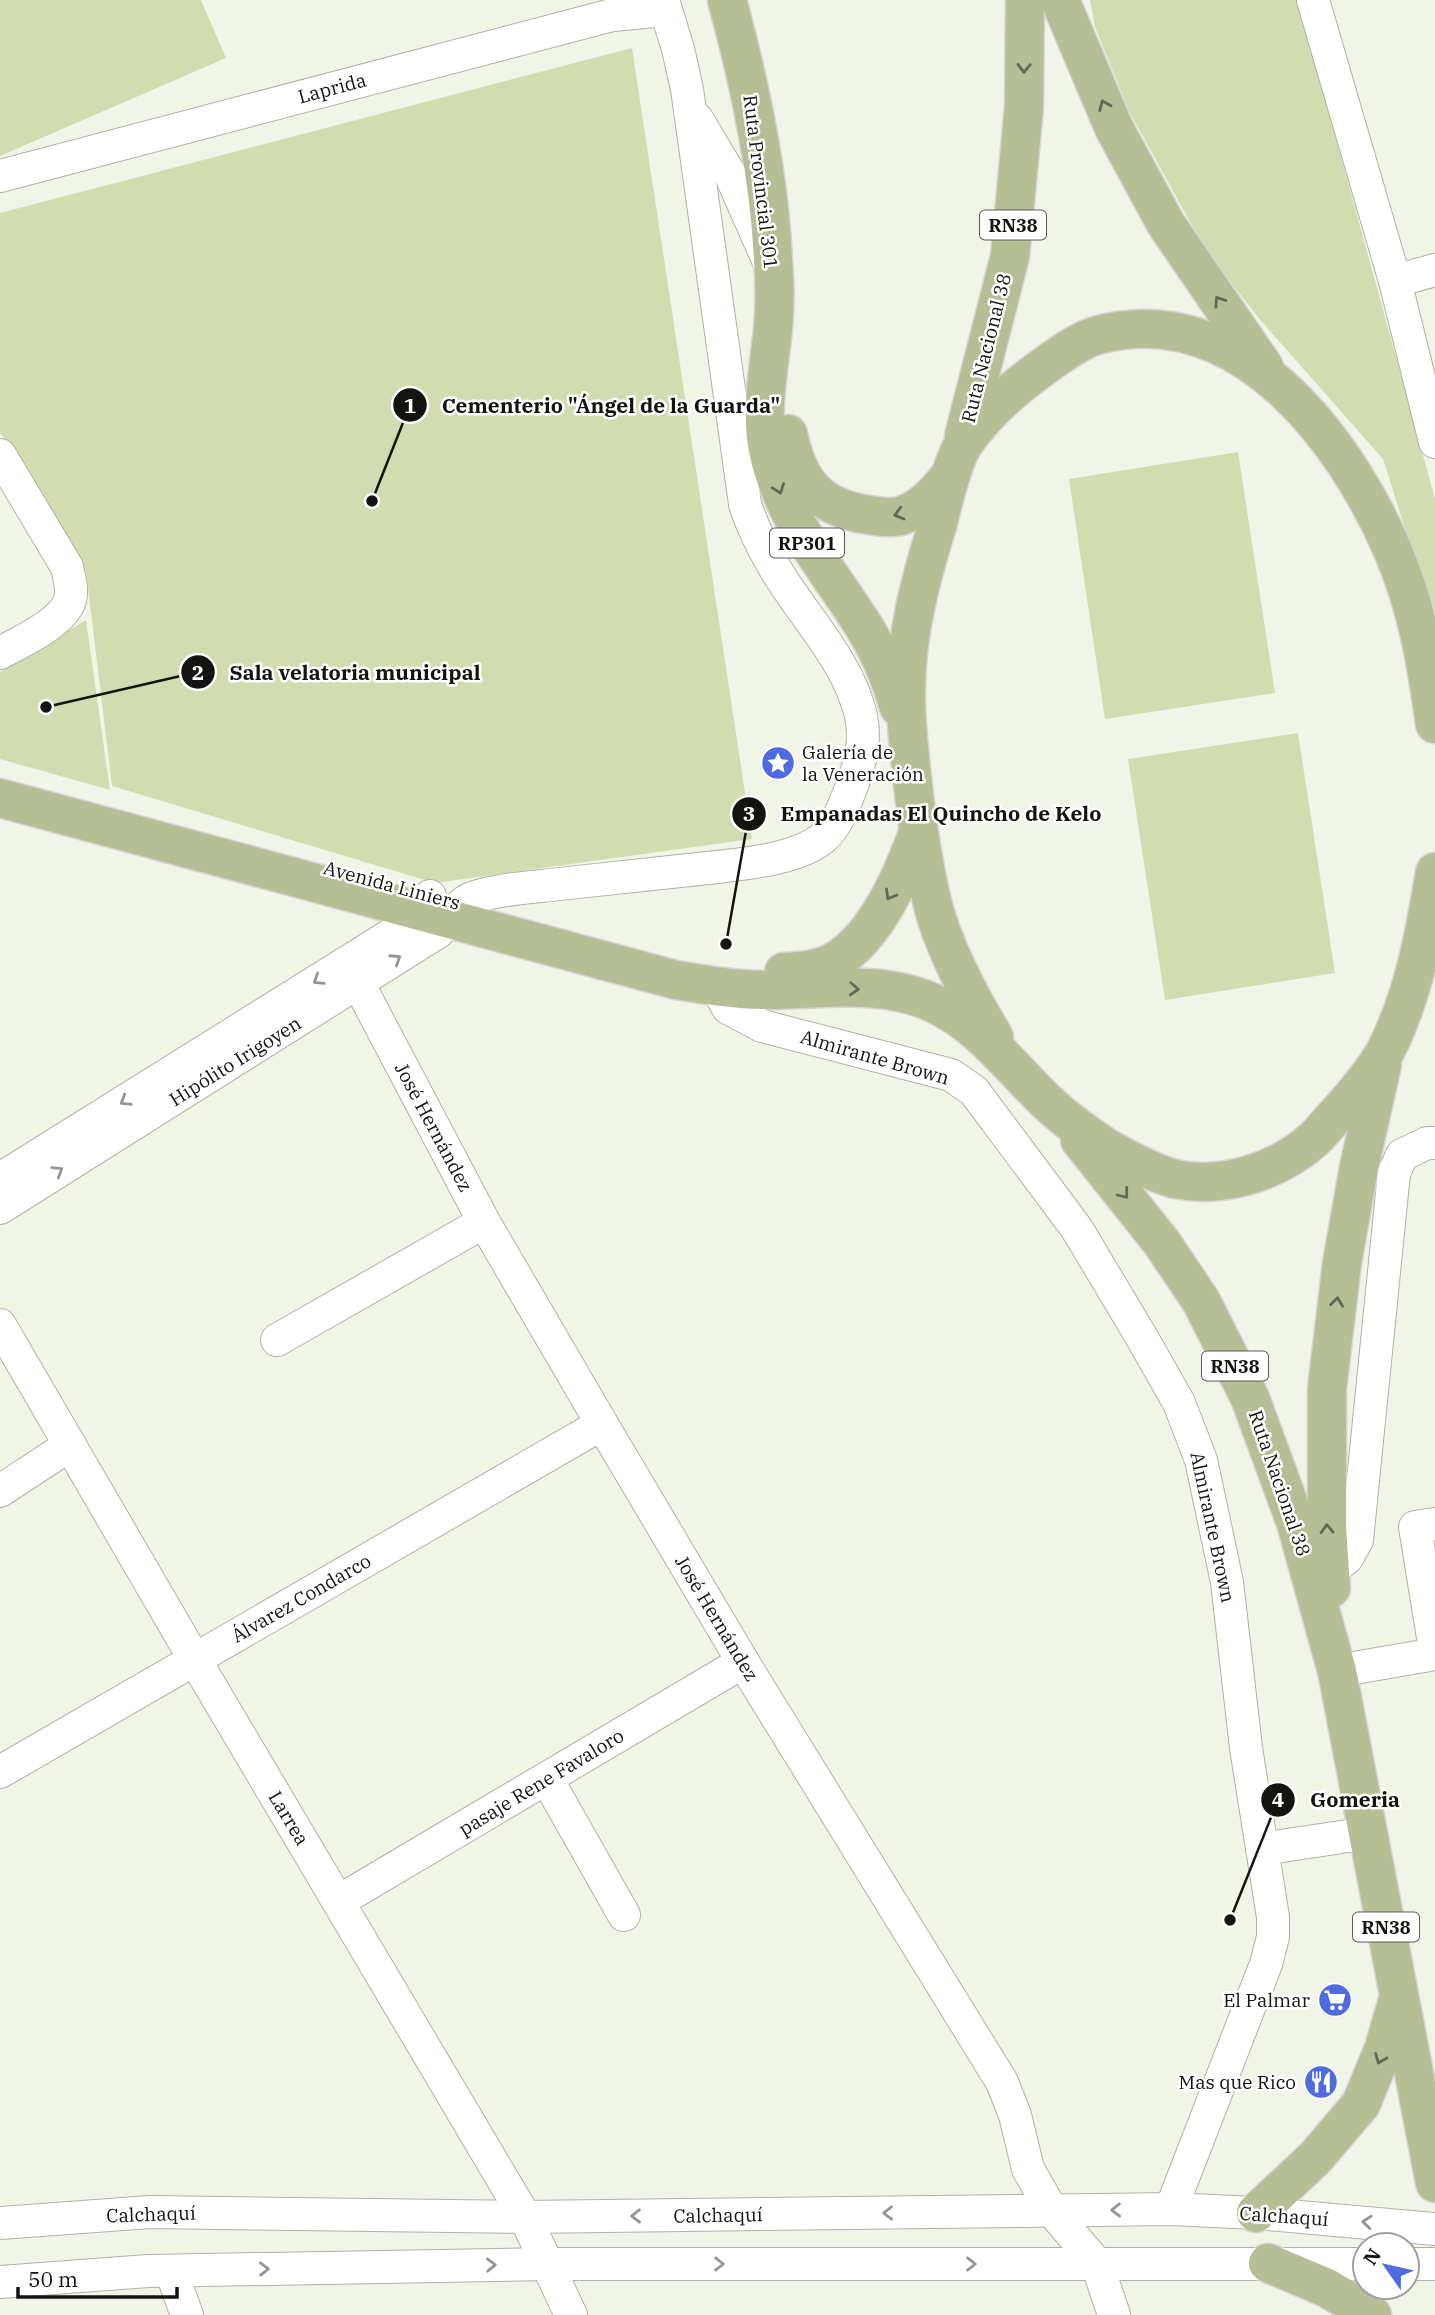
<svg xmlns="http://www.w3.org/2000/svg" width="1435" height="2315" viewBox="0 0 1435 2315" font-family="'IBM Plex Serif',serif">
<style>
.green{fill:#d1ddb0}
.lines{fill:none;stroke-linecap:round;stroke-linejoin:round}
.minor-casing{stroke:#afb3a6;stroke-width:34}
.major-casing{stroke:#d5d5d4;stroke-width:41}
.minor{stroke:#fff;stroke-width:32}
.major{stroke:#b5be95;stroke-width:38}
.oneway{stroke:#646952}
.oneway2{stroke:#959593}
.labels{text-anchor:middle;dominant-baseline:central;stroke-width:5;stroke-linejoin:round;paint-order:stroke}
.shield{fill:#fff;stroke:#5a5a57;stroke-width:2}
.shield-label{font-size:18px;font-weight:bold;fill:#13140f}
.street-label{font-size:19px;fill:#13140f;stroke:#fff}
.poi-label{font-size:19px;fill:#13140f;stroke:#fff;text-anchor:end}
.leader{fill:none;stroke:#13140f;stroke-width:2.5}
.callout-dot{fill:#13140f;stroke:#fff;stroke-width:2.5}
.mark-label{font-size:21px;text-anchor:middle;font-weight:bold;fill:#fff}
.callout-label{font-size:21px;text-anchor:middle;font-weight:bold;fill:#13140f;stroke:#fff;stroke-width:5;stroke-linejoin:round;paint-order:stroke}
</style>
<rect width="100%" height="100%" fill="#f1f5e8"/>
<g class="green">
<polygon points="0,0 201,0 226,58 0,156"/>
<polygon points="1090,0 1298,0 1435,499 1435,623 1383,459 1262,322 1206,251 1129,111 1095,27"/>
<polygon points="632,48 752,839 435,883 112,786 86,571 0,432 0,213"/>
<polygon points="1238,452 1275,693 1105,719 1069,479"/>
<polygon points="86,620 110,790 0,759 0,672"/>
<polygon points="1298,733 1335,973 1165,1000 1128,759"/>
</g>
<g class="lines">
<g class="minor-casing">
<g id="minor">
<polyline points="1313,0 1395,281 1435,442"/>
<polyline points="697,119 731,176 768,260"/>
<polyline points="0,176 612,15 666,10"/>
<polyline points="1395,281 1435,270"/>
<path d="M0,455L67,567C69,577 73,589 70,600C63,623 20,642 0,653"/>
<polyline points="347,962 484,1222 602,1424 743,1662 1002,2082 1015,2115 1028,2169 1052,2211 1097,2264 1114,2315"/>
<polyline points="716,986 728,1008 762,1026 951,1075 974,1091 1077,1229 1141,1336 1179,1403 1201,1460 1227,1582 1246,1748 1273,1917 1273,1937 1266,1964 1171,2209"/>
<polyline points="0,1179 402,928 421,911 430,896"/>
<path d="M0,1208L438,932C453,918 456,903 475,897C498,889 535,887 559,884C612,878 664,873 717,867C749,863 797,859 823,838C839,824 845,802 853,783C861,759 866,741 861,716C849,663 807,620 779,575C765,552 753,529 745,504L687,89L678,49L663,0"/>
<polyline points="0,1325 195,1660 525,2217 571,2315"/>
<polyline points="277,1340 484,1222"/>
<polyline points="0,1491 70,1445"/>
<polyline points="1435,1524 1415,1527 1435,1650"/>
<polyline points="1330,1572 1347,1558 1357,1540 1394,1173 1402,1155 1427,1143 1435,1143"/>
<polyline points="1337,1671 1435,1654"/>
<polyline points="0,1772 602,1424"/>
<polyline points="547,1779 624,1915"/>
<polyline points="1262,1849 1368,1833"/>
<polyline points="339,1901 743,1662"/>
<polyline points="0,2223 150,2212 525,2217 1171,2209 1256,2213 1435,2229"/>
<polyline points="1407,2264 1435,2264"/>
<polyline points="171,2271 187,2315"/>
<polyline points="0,2282 148,2271 547,2264 1365,2264"/>
</g>
</g>
<g class="major-casing">
<g id="major">
<path d="M727,0C750,84 769,173 773,260C775,282 775,307 773,329C769,368 760,410 768,450C782,518 827,568 863,625C879,650 891,679 899,707"/>
<polyline points="1060,0 1114,128 1166,224 1264,367"/>
<path d="M788,434C798,482 818,508 869,515C881,517 895,519 906,514C925,506 938,490 951,475"/>
<polyline points="964,436 1010,256 1024,107 1025,0"/>
<path d="M0,798L676,980C706,985 736,990 766,990C820,990 882,979 933,1003C981,1025 1011,1068 1048,1103C1064,1118 1089,1136 1107,1148C1125,1158 1155,1174 1175,1179C1222,1189 1277,1172 1313,1140C1322,1132 1329,1122 1338,1113C1355,1094 1374,1072 1386,1050C1414,995 1425,932 1435,872"/>
<path d="M784,972C802,971 821,970 837,960C877,935 902,876 918,833"/>
<path d="M994,1037C971,999 948,956 935,913C923,869 917,823 912,777C909,748 905,718 906,688C906,634 921,578 937,526C943,504 952,460 965,442C985,413 1010,391 1039,370C1054,359 1079,340 1098,335C1239,298 1344,437 1393,551C1418,610 1426,661 1435,724"/>
<polyline points="1080,1140 1162,1243 1201,1301 1250,1398 1296,1523 1337,1671 1435,2183"/>
<polyline points="1331,1588 1327,1527 1327,1389 1342,1263 1359,1167 1382,1065"/>
<polyline points="1256,2213 1315,2158 1361,2104 1384,2048 1397,2003"/>
<polyline points="1268,2263 1327,2288 1372,2315"/>
</g>
</g>
<use href="#minor" class="minor"/>
<use href="#major" class="major"/>
</g>
<defs><path id="oneway-chevron" d="M-2-3.5L2.5 0L-2 3.5" fill="none" stroke-width="1.6" stroke-linecap="round" stroke-linejoin="round" transform="scale(1.75)"/></defs>
<g class="oneway">
<use href="#oneway-chevron" transform="translate(1024 68) rotate(91)"/>
<use href="#oneway-chevron" transform="translate(1104 105) rotate(-113)"/>
<use href="#oneway-chevron" transform="translate(1219 301) rotate(-124)"/>
<use href="#oneway-chevron" transform="translate(779 489) rotate(70)"/>
<use href="#oneway-chevron" transform="translate(899 514) rotate(165)"/>
<use href="#oneway-chevron" transform="translate(890 895) rotate(120)"/>
<use href="#oneway-chevron" transform="translate(854 989) rotate(3)"/>
<use href="#oneway-chevron" transform="translate(1124 1194) rotate(52)"/>
<use href="#oneway-chevron" transform="translate(1337 1302) rotate(-83)"/>
<use href="#oneway-chevron" transform="translate(1327 1529) rotate(-92)"/>
<use href="#oneway-chevron" transform="translate(1380 2059) rotate(112)"/>
</g>
<g class="oneway2">
<use href="#oneway-chevron" transform="translate(396 959) rotate(-33)"/>
<use href="#oneway-chevron" transform="translate(318 980) rotate(148)"/>
<use href="#oneway-chevron" transform="translate(125 1101) rotate(148)"/>
<use href="#oneway-chevron" transform="translate(58 1171) rotate(-32)"/>
<use href="#oneway-chevron" transform="translate(1116 2210) rotate(179)"/>
<use href="#oneway-chevron" transform="translate(888 2213) rotate(179)"/>
<use href="#oneway-chevron" transform="translate(636 2216) rotate(179)"/>
<use href="#oneway-chevron" transform="translate(1367 2222) rotate(-175)"/>
<use href="#oneway-chevron" transform="translate(719 2264)"/>
<use href="#oneway-chevron" transform="translate(971 2264)"/>
<use href="#oneway-chevron" transform="translate(491 2265) rotate(-1)"/>
<use href="#oneway-chevron" transform="translate(264 2269) rotate(-1)"/>
</g>
<defs>
<g id="sight-disc" transform="scale(1.75)"><circle r="9.5" fill="#4e6bdf" stroke="#fff"/><path d="M0-6L1.8-2.2L6-1.7L2.9 1.2L3.7 5.4L0 3.3L-3.7 5.4L-2.9 1.2L-6-1.7L-1.8-2.2Z" fill="#fff"/></g>
<g id="supermarket-disc" transform="scale(1.75)"><circle r="9.5" fill="#4e6bdf" stroke="#fff"/><path d="M-6-5.5h2.5l.6 2H6L4.5 2H-2.5L-4.4-4H-6ZM-1.5 3.2a1.3 1.3 0 1 0 .1 0ZM3 3.2a1.3 1.3 0 1 0 .1 0Z" fill="#fff"/></g>
<g id="restaurant-disc" transform="scale(1.75)"><circle r="9.5" fill="#4e6bdf" stroke="#fff"/><path d="M-5-6h1v4h1v-4h1v4h1v-4h1v5L-1.5 .5V6h-2V.5L-5-1ZM5-6V6H3V1.5H1.5Q1.5-4 5-6Z" fill="#fff"/></g>
</defs>
<g fill-rule="evenodd">
<use href="#sight-disc" x="778" y="763"/>
<use href="#supermarket-disc" x="1335" y="2000"/>
<use href="#restaurant-disc" x="1321" y="2082"/>
</g>
<g class="labels">
<g class="shield">
<rect x="980" y="210.5" width="66" height="29" rx="5"/>
<rect x="770" y="528.5" width="74" height="29" rx="5"/>
<rect x="1202" y="1351.5" width="66" height="29" rx="5"/>
<rect x="1353" y="1912.5" width="66" height="29" rx="5"/>
</g>
<g class="shield-label">
<text x="1013" y="225">RN38</text>
<text x="807" y="543">RP301</text>
<text x="1235" y="1366">RN38</text>
<text x="1386" y="1927">RN38</text>
</g>
<g class="street-label">
<text transform="translate(332 88) rotate(-15)">Laprida</text>
<text transform="translate(761 182) rotate(83)">Ruta Provincial 301</text>
<text transform="translate(986 348) rotate(-76)">Ruta Nacional 38</text>
<text transform="translate(392 885) rotate(15)">Avenida Liniers</text>
<text transform="translate(875 1057) rotate(16)">Almirante Brown</text>
<text transform="translate(235 1061) rotate(-32)">Hipólito Irigoyen</text>
<text transform="translate(434 1127) rotate(62)">José Hernández</text>
<text transform="translate(1280 1483) rotate(71)">Ruta Nacional 38</text>
<text transform="translate(1213 1527) rotate(78)">Almirante Brown</text>
<text transform="translate(301 1598) rotate(-30)">Álvarez Condarco</text>
<text transform="translate(717 1618) rotate(59)">José Hernández</text>
<text transform="translate(541 1782) rotate(-31)">pasaje Rene Favaloro</text>
<text transform="translate(289 1818) rotate(59)">Larrea</text>
<text transform="translate(151 2214) rotate(-2)">Calchaquí</text>
<text transform="translate(718 2215) rotate(-1)">Calchaquí</text>
<text transform="translate(1284 2216) rotate(4)">Calchaquí</text>
</g>
<g class="poi-label">
<text x="802" y="752" text-anchor="start">Galería de<tspan x="802" dy="22">la Veneración</tspan></text>
<text x="1310" y="2000">El Palmar</text>
<text x="1296" y="2082">Mas que Rico</text>
</g>
</g>
<path class="leader" d="M372 501L410 405M46 707L198 672M726 944L749 814M1230 1920L1278 1800"/>
<g class="callout-dot">
<circle cx="372" cy="501" r="7"/>
<circle cx="46" cy="707" r="7"/>
<circle cx="726" cy="944" r="7"/>
<circle cx="1230" cy="1920" r="7"/>
<circle cx="410" cy="405" r="18"/>
<circle cx="198" cy="672" r="18"/>
<circle cx="749" cy="814" r="18"/>
<circle cx="1278" cy="1800" r="18"/>
</g>
<g class="mark-label">
<text x="410" y="413">1</text>
<text x="198" y="680">2</text>
<text x="749" y="821">3</text>
<text x="1278" y="1807">4</text>
</g>
<g class="callout-label">
<text x="611" y="413">Cementerio "Ángel de la Guarda"</text>
<text x="355" y="680">Sala velatoria municipal</text>
<text x="941" y="821">Empanadas El Quincho de Kelo</text>
<text x="1355" y="1807">Gomeria</text>
</g>
<g transform="translate(1386 2266) rotate(304)"><circle r="33" fill="#ffffff" stroke="#a1a19f" stroke-width="2"/>
<path d="M0-5L12 26L0 18L-12 26Z" fill="#4e6bdf"/>
<text y="-10" font-size="19" font-weight="bold" text-anchor="middle" fill="#13140f">N</text>
</g>
<path d="M18 2287v10h159v-10" fill="none" stroke="#13140f" stroke-width="3.5"/>
<text x="28" y="2287" font-size="21" fill="#13140f" stroke="#ffffff" stroke-width="5" paint-order="stroke">50 m</text>
</svg>
